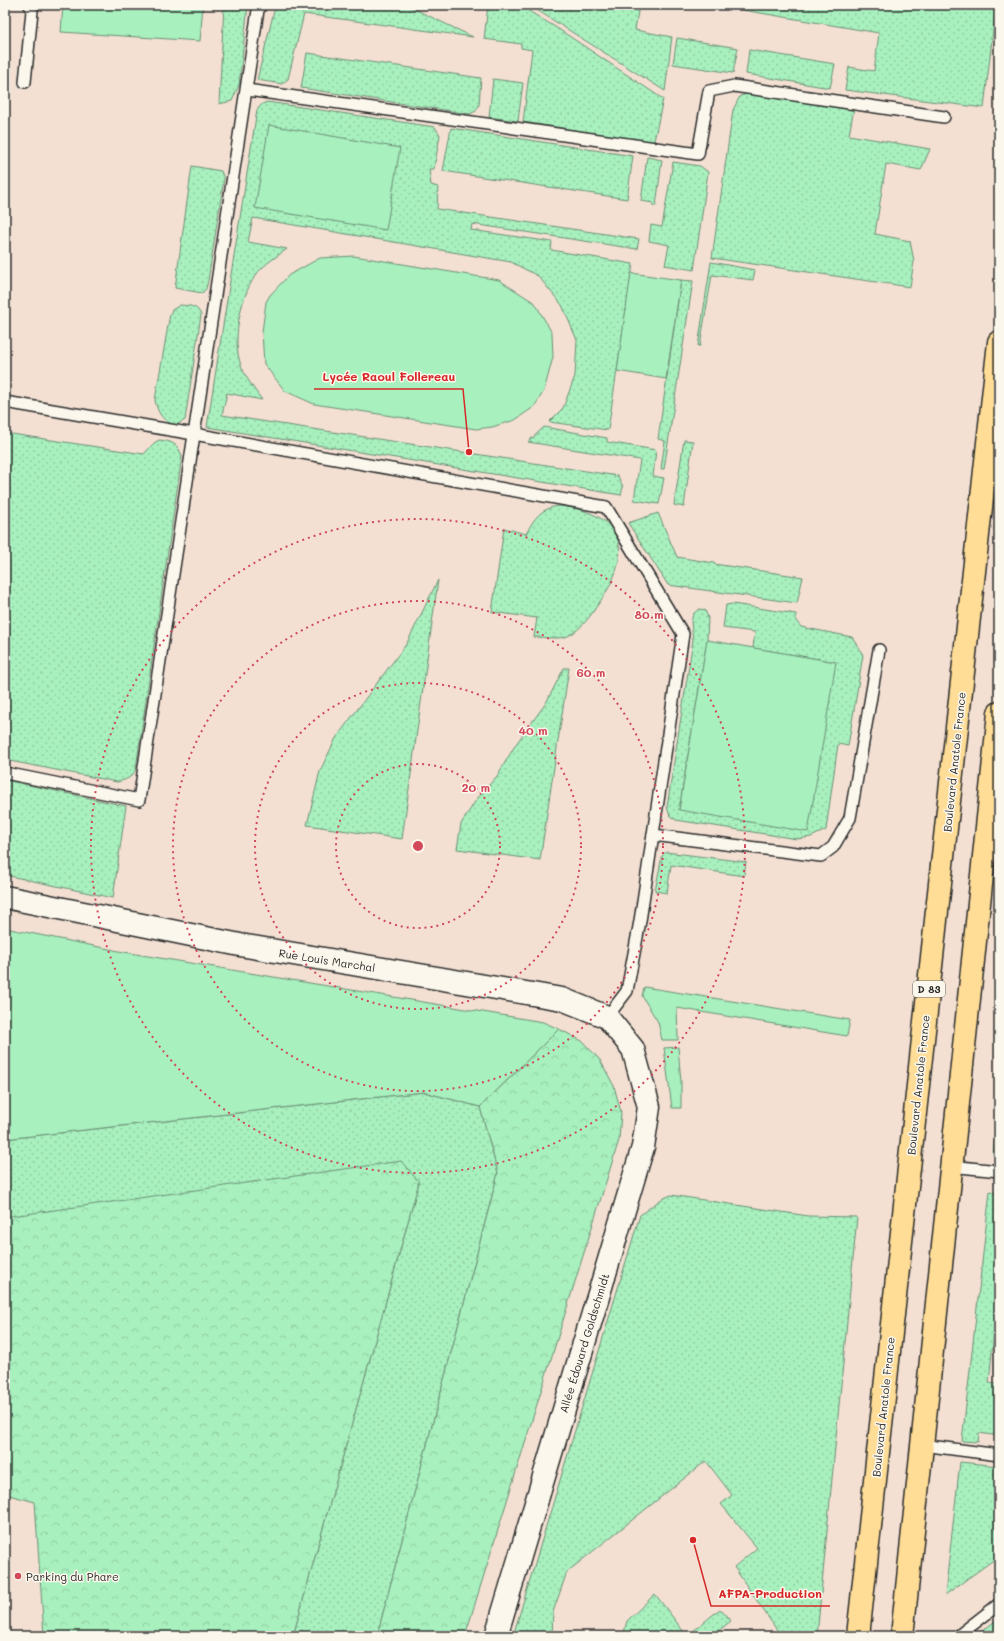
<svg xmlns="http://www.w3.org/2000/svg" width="1004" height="1641" viewBox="0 0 1004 1641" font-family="Mali,sans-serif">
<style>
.grass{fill:url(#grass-dots);stroke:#6a8e74}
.forest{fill:url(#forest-crowns);stroke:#6a8e74}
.green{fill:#a8f0be;stroke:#6a8e74}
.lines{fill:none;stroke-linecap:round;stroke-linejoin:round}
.service-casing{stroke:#2b2b2b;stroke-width:14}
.minor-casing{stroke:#2b2b2b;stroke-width:25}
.primary-casing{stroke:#2b2b2b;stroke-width:25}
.service{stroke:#fbf7ec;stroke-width:11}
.minor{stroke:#fbf7ec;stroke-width:22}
.primary{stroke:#ffdd96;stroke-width:22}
.ring{fill:none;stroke:#d1495b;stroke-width:2;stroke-dasharray:2 4}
.poi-dot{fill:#d1495b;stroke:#fbf7ec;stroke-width:1.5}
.labels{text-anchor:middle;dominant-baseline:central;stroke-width:3;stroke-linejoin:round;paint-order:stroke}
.shield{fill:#fbf7ec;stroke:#696865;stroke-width:1}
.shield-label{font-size:10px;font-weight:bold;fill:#2b2b2b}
.street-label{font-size:11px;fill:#2b2b2b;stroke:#fbf7ec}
.poi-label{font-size:11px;fill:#2b2b2b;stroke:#fbf7ec;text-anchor:start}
.centre{fill:#d1495b;stroke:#fbf7ec;stroke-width:2}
.ring-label{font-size:12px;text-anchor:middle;font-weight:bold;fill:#d1495b;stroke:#fbf7ec;stroke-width:3;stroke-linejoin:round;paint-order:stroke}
.leader{fill:none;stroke:#d62828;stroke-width:1.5}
.callout-dot{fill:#d62828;stroke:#fbf7ec;stroke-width:1.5}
.callout-label{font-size:12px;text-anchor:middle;font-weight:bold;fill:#d62828;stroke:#fbf7ec;stroke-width:3;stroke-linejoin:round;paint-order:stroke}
</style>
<defs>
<pattern id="grass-dots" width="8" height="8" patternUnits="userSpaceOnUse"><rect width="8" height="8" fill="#a8f0be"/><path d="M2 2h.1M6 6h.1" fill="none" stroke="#91cea3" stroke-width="1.8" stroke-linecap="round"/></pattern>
<pattern id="forest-crowns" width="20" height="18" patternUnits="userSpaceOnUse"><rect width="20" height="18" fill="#a8f0be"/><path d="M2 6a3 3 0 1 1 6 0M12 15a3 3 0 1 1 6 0" fill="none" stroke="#91cea3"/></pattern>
</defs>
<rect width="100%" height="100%" fill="#f3e0d3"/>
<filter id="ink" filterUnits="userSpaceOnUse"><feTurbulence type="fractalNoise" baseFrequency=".025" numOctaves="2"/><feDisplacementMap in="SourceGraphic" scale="8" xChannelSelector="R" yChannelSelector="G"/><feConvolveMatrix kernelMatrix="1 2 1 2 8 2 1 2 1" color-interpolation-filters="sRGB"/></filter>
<g filter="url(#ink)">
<g class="grass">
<polygon points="224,5 248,5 239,85 232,101 219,104"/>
<polygon points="281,5 406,5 473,37 304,14 288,79 282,84 257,80 274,11"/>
<polygon points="488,5 519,5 560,30 663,99 654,141 650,142 523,122 532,50 521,48 521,44 484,39"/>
<polygon points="529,5 639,5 635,30 672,37 665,91"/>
<polygon points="713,5 996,5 984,108 845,90 849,67 874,71 879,33"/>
<polygon points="677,38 738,48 733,73 673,64"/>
<polygon points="749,50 835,64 830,88 746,74"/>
<polygon points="307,53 481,78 479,105 476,111 470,114 301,88"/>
<polygon points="493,79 523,83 518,121 489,117"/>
<polygon points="754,92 854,108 849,135 930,149 921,170 886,164 875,234 910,241 914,261 910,287 712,258 733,110 740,96"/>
<path d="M267,102L435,127L440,135L434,169H429L431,185L438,187L437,209L639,239L637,249L472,224L471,230L552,242L551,250L633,264L608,430L549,422L563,408L575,376L577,340L562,305L538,276L511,262L253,218L248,242L287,249C279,255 269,261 262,268C243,286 234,328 238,354C241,372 252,386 262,400L227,393L222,415L618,476L623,487L621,495L207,427L257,110L262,104Z"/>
<polygon points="451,128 633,156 627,199 443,171"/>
<polygon points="647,157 662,160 656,206 653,206 653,203 641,201"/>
<polygon points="673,162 700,166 708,172 694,270 665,265 669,245 649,241 651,225 662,227"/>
<polygon points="192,166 221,171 224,179 208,281 206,289 202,293 175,288"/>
<polygon points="711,262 755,270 753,280 712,275 700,346 698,346"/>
<polygon points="681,280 693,281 664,469 661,469 665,441 658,439"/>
<path d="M180,305C190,306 197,305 201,315L185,420L176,425C164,423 157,413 155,400L170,314L172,310Z"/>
<polygon points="544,427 607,438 607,442 656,450 653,476 664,478 659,504 634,500 640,460 528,442"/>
<path d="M5,433L144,454L154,443L159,440C172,441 178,444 182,456L136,768C134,777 126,780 117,782L5,760Z"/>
<polygon points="684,440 693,441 684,507 674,505"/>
<path d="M559,506C625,513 635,552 599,603C591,615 582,629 568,636C558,640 545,637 534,637L537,618L492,612L504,528L526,534C534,518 541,508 559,506Z"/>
<polygon points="658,513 677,557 714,563 714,564 803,577 797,603 668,585 628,523"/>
<polygon points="438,580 402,839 307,825 320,771 336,738 407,643"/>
<polygon points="733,604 796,614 796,621 801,627 852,637 863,655 848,746 838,744 826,830 811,837 797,839 676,820 670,816 667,807 693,640 691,622 693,614 699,609 705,610 708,618 707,640 679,810 836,662 753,648 755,632 723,628 726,605"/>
<polygon points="564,668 569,668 540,860 457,849 461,824 476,800 497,776 516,744 546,703"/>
<polygon points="5,780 126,806 113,898 5,875"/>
<polygon points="666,852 746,862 744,876 671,865 667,893 655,891 662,856"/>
<polygon points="424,1092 480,1107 498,1173 377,1636 293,1636 419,1182 5,1298 5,1139"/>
<polygon points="999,1101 999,1154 993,1154"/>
<polygon points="990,1191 999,1193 999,1279 989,1383 999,1384 999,1436 979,1433 978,1442 962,1441"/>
<polygon points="671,1195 808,1216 857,1217 817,1636 781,1636 734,1567 757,1548 721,1504 732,1495 706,1461 567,1572 553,1612 552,1636 513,1636 640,1215 660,1200"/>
<polygon points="960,1462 999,1466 999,1556 945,1595"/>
<polygon points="655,1594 687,1636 720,1609 731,1621 712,1636 623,1636 627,1621"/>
<polygon points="999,1618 999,1636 976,1636"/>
</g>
<g class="forest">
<polygon points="559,1029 582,1041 600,1060 614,1086 621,1112 619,1140 465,1636 377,1636 498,1173 480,1107"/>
<polygon points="401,1161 419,1182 293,1636 44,1636 35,1502 5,1494 5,1217"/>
</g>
<g class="green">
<polygon points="63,5 203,5 200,41 61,32"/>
<polygon points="269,125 400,148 386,230 255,208"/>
<polygon points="354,256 499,280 535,303 552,333 553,357 544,391 534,407 515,420 492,427 476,429 314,404 285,391 264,364 262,332 266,302 270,295 289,275 320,258"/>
<polygon points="631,273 681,280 666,379 617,371"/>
<polygon points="707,640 836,662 808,832 679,810"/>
<polygon points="5,928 124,952 543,1022 559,1029 480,1107 424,1092 5,1139"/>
<polygon points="644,987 850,1020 847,1036 677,1008 678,1040 662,1040 658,1022 642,996"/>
<polygon points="678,1047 681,1082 681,1108 672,1108 664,1048"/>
</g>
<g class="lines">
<g class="service-casing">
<g id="service">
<polyline points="25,82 32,11 30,5"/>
<polyline points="247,90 698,154 709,91 734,86 944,117"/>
<polyline points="5,402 194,434 606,507 683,634 640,921 627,991 607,1017"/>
<polyline points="5,773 139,800 258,10 261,5"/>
<polyline points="653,835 821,856 833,847 850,818 879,650"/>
<polyline points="950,1166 999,1171"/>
<polyline points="922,1445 999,1455"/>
<polyline points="958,1636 999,1604"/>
</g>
</g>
<g class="minor-casing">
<polyline id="minor" points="5,897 240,945 562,999 607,1017 633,1049 649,1107 643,1147 496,1636"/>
</g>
<g class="primary-casing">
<g id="primary">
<polyline points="858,1636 999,342"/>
<polyline points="902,1636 999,713"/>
</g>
</g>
<use href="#service" class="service"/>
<use href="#minor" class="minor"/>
<use href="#primary" class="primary"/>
</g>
</g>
<g class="ring">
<circle cx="418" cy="846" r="82"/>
<circle cx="418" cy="846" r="163"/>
<circle cx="418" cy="846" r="245"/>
<circle cx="418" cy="846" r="327"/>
</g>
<circle class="poi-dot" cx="18" cy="1576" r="4"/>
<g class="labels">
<rect class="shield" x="913" y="981" width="32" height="16" rx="3"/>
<g class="shield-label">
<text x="929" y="989">D 83</text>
</g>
<g class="street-label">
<text transform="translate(954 762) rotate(-84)">Boulevard Anatole France</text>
<text transform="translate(327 960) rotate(9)">Rue Louis Marchal</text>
<text transform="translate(918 1085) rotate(-84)">Boulevard Anatole France</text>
<text transform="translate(584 1343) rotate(-73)">Allée Édouard Goldschmidt</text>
<text transform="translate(883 1407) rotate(-84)">Boulevard Anatole France</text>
</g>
<g class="poi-label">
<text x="26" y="1576">Parking du Phare</text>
</g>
</g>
<circle cx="418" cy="846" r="6" class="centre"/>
<g class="ring-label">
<text x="649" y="619">80 m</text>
<text x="591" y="677">60 m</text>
<text x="533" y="735">40 m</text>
<text x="476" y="792">20 m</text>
</g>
<path class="leader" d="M469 452L463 389H314M693 1540L711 1606H830"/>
<g class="callout-dot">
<circle cx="469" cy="452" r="4"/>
<circle cx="693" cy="1540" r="4"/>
</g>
<g class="callout-label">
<text x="389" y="381">Lycée Raoul Follereau</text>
<text x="770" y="1598">AFPA-Production</text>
</g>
<rect width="1004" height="1641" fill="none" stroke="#fbf7ec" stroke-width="20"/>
<rect x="10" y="10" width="984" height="1621" fill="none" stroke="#2b2b2b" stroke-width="1.5" filter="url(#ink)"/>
</svg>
